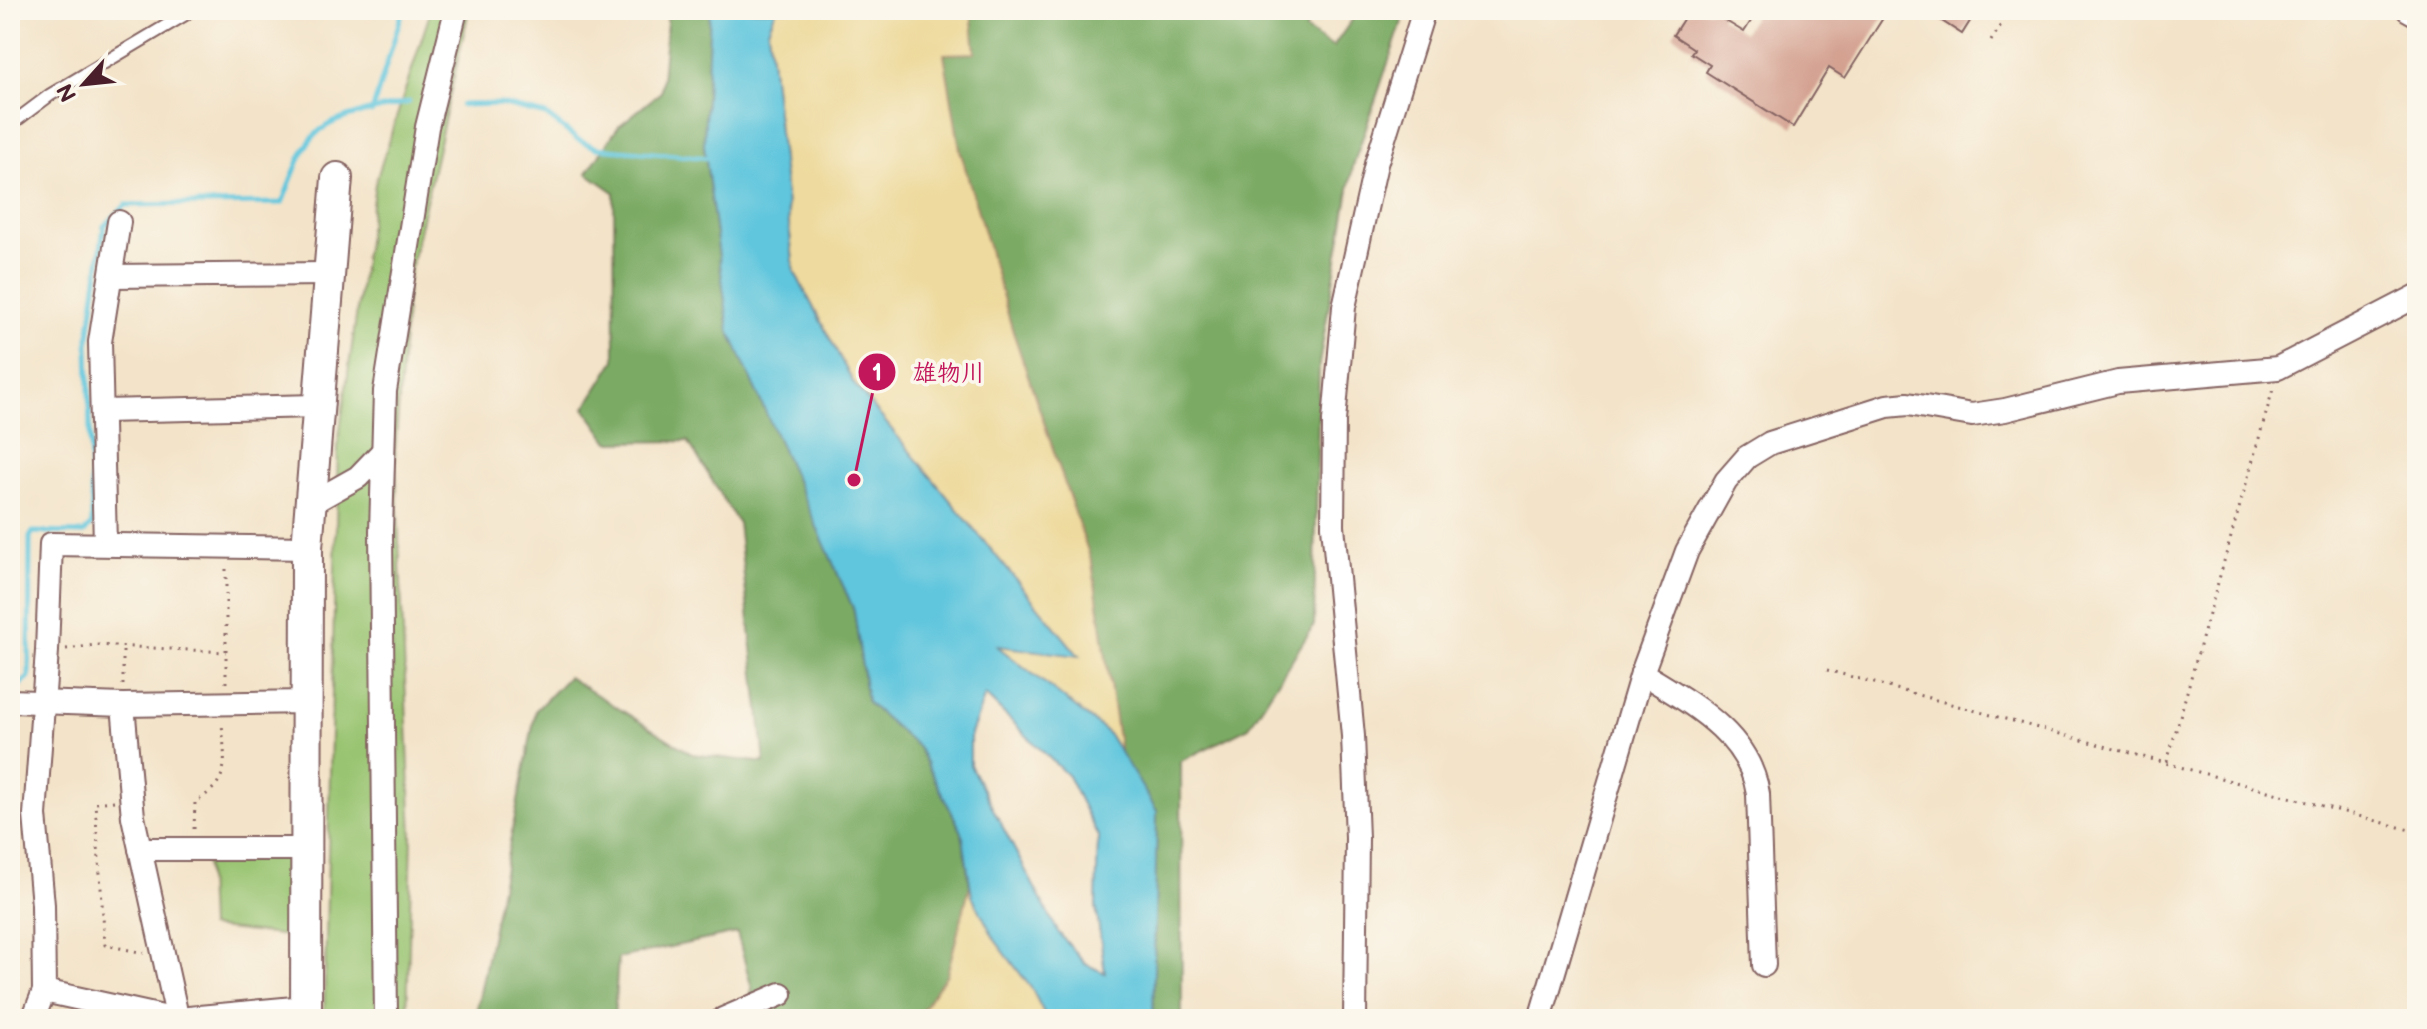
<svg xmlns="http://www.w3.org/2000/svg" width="2427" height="1029" viewBox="0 0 2427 1029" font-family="'Balsamiq Sans','Klee One',sans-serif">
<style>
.green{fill:#99c471;stroke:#72724e;stroke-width:2}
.forest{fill:#7aaa63;stroke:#626447;stroke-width:2}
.sand{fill:#eeda9e;stroke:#9c7c64;stroke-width:2}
.water{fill:#60c6dd;stroke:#557284;stroke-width:2;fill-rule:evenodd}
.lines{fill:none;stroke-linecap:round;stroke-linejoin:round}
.stream{stroke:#60c6dd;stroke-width:5}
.building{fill:#d4a191}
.lane-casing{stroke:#856462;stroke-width:15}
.street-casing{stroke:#856462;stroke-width:26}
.secondary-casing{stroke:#856462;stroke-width:34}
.path{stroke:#856462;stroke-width:3;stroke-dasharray:2 6;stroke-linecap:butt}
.lane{stroke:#fff;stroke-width:11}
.street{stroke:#fff;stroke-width:22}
.secondary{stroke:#fff;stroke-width:30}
.leader{fill:none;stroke:#c2185b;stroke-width:3}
.callout-dot{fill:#c2185b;stroke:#fbf7ec;stroke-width:3}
.mark-label{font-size:24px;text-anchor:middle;font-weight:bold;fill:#fff}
.callout-label{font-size:24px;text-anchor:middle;font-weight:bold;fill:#c2185b;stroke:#fbf7ec;stroke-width:7;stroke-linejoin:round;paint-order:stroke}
</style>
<rect width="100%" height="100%" fill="#fbf7ec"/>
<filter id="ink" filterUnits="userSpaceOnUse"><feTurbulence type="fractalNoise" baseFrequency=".0125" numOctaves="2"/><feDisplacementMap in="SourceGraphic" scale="16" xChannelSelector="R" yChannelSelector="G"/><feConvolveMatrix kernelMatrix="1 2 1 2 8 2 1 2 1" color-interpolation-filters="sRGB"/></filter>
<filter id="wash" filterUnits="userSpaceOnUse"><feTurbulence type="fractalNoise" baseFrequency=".006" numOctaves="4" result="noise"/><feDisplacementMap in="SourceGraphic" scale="32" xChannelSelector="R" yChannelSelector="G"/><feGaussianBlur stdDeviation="1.8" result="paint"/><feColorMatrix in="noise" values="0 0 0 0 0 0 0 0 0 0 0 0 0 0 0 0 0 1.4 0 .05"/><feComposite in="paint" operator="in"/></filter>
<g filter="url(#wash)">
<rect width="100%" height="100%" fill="#f3e3c8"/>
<g class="green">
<polygon points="431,10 469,10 408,281 395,450 412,836 407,1019 324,1019 338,444 375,184"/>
<polygon points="206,849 306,849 306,938 209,927"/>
</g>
<g class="forest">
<polygon points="668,10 710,10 704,145 729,330 854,610 867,702 918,747 962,832 970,886 947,974 916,1019 746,1019 752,989 737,933 618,958 614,1019 475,1019 536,710 568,677 692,754 765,763 738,523 688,441 609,442 585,408 615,360 614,192 587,173 619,126 661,92"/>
<polygon points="971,10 1309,10 1306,30 1333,47 1359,10 1406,10 1353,166 1319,364 1314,625 1249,727 1181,761 1182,1019 1153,1019 1157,811 1120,753 1092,563 1013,332 960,150 944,54 975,53"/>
</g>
<g class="sand">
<polygon points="776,10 971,10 975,53 944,54 960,150 1013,332 1092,563 1120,753 1108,733 995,645 1078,655 854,384 794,271 768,30"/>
<polygon points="970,886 995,940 1032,989 1047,1019 916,1019 947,974"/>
</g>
<path class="water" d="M710,10H776L768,30L794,271L854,384L1079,656L997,646L1108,733L1157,811L1153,1019H1047L1032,989L995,940L972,896L962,832L918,747L867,702L854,610L729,330L704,145ZM985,695L1068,776L1098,836L1096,906L1105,973L1085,964L1058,932L970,765V737Z"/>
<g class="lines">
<g class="stream">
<polyline points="461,105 500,104 546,115 577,139 597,148 710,158"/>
<polyline points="372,112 403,10"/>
<path d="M20,685L29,677L30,537L33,532L84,533L92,524L88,344L104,226L126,205L282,203C291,182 299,152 315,135C333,115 383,109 409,102"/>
<polyline points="10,714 19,715"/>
</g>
</g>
<g id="blocks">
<g class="building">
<polygon points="1689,10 1726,10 1721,18 1744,32 1758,10 1883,10 1880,16 1883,18 1845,78 1829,68 1793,127 1706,72 1710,65 1691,53 1694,49 1673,35"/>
<polygon points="1925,10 1977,10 1962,34"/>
</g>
</g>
</g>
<g filter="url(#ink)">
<use href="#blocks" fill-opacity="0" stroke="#856462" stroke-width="2"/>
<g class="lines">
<g class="lane-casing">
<polyline id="lane" points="10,125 50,95 186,14"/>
</g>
<g class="street-casing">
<g id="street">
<polyline points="2408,10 2417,15"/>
<polyline points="111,276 327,274"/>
<polyline points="103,411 316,406"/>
<polyline points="310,504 358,477 382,452"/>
<polyline points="105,544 100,342 119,222"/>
<path d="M1642,673C1690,703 1749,733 1758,794L1764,965"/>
<polyline points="10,701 123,705 307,702"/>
<polyline points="123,705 133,817 175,1007 174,1019"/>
<polyline points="140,849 306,849"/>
<polyline points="44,991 172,1019"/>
<polyline points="33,1019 44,991 43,905 35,815 47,651 51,544 307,548"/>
<polyline points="178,1019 305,1007"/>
<polyline points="386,1019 381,531 385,391 427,127 456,10"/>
<polyline points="723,1019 781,994"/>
<polyline points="1355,1019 1357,838 1353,736 1333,526 1334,421 1344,307 1376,164 1424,10"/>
<polyline points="1540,1019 1642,673 1687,551 1726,481 1747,457 1770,443 1887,406 1908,404 1972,415 2005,410 2118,382 2278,368 2417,296"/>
</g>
</g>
<g class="secondary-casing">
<polyline id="secondary" points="306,1019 307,548 337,178"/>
</g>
<g class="path">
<polyline points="1991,41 2010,10"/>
<polyline points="66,649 96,645 226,652"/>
<polyline points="1827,670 2417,832"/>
<polyline points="226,683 226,567"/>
<polyline points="123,685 123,647"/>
<polyline points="2167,762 2273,389"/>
<polyline points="114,801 95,803 105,945 144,953"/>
<path d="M194,829L195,802C233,780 224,760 222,722"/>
</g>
<use href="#lane" class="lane"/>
<use href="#street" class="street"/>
<use href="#secondary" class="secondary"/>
</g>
</g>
<path class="leader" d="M854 480L877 372"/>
<g class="callout-dot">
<circle cx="854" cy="480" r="8"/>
<circle cx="877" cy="372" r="20"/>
</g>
<g class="mark-label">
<text x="877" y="381">1</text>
</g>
<g class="callout-label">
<text x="949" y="381">雄物川</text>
</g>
<rect width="2427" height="1029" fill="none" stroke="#fbf7ec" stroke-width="40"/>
<g transform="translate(84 84) rotate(243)" stroke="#fbf7ec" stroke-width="6" paint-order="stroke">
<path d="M0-6L14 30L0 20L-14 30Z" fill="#4a1f2b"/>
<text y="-12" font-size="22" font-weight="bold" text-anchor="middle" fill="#4a1f2b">N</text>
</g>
</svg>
